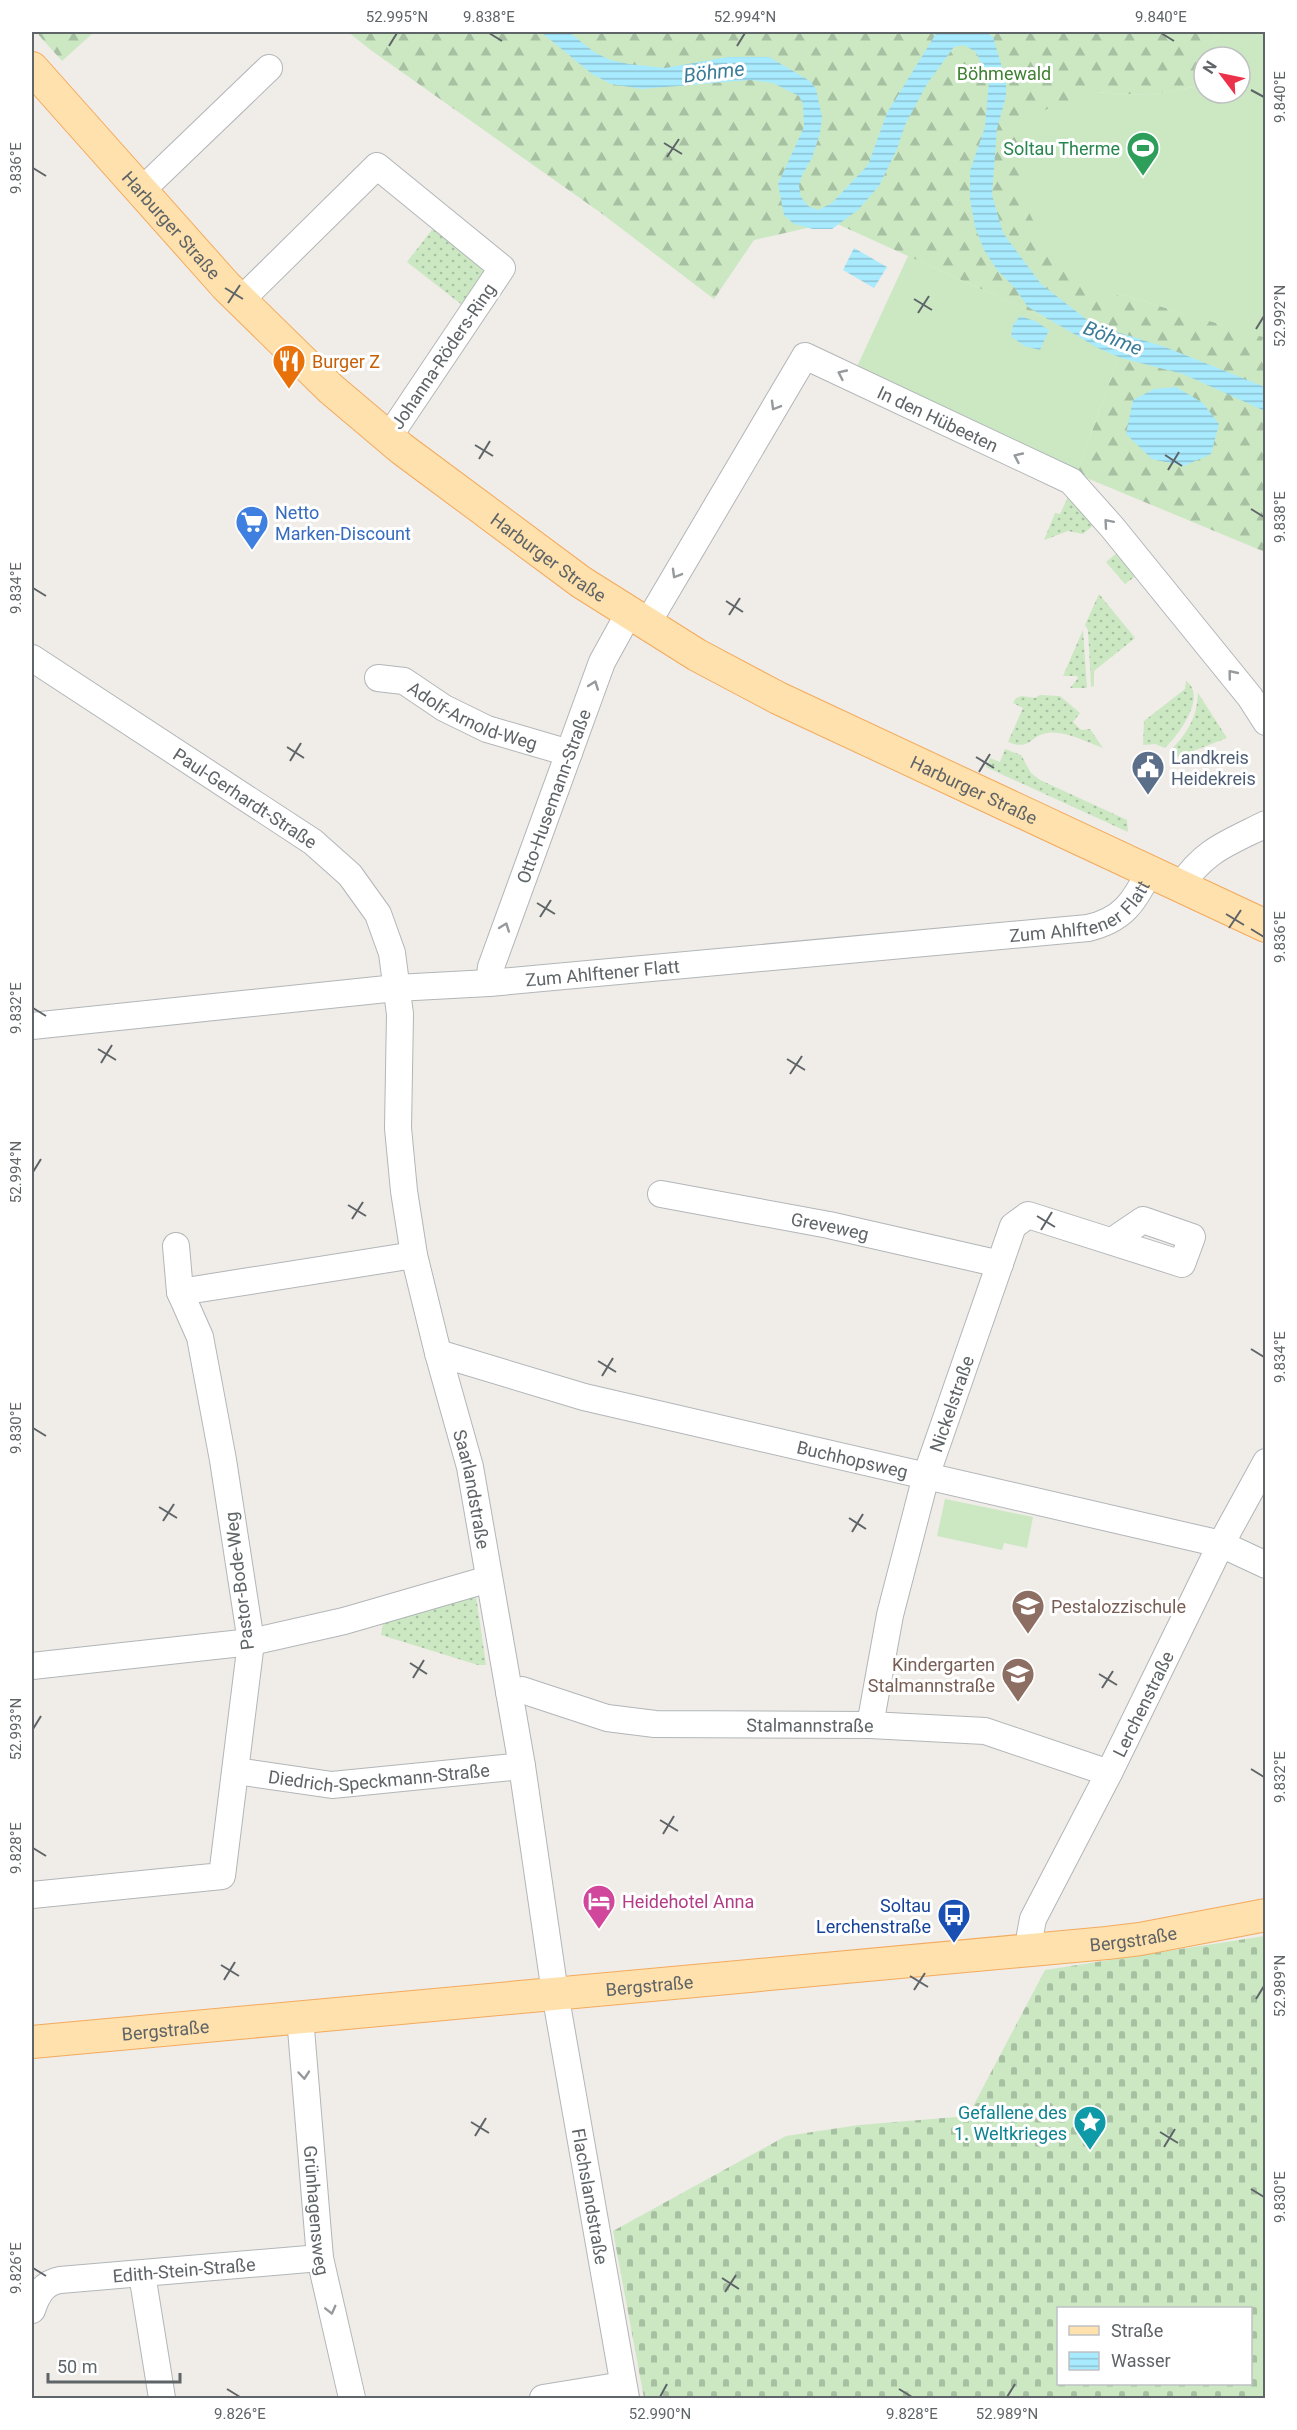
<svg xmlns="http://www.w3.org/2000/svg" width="1297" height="2430" viewBox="0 0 1297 2430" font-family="Roboto,sans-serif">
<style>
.grass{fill:url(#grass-dots)}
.forest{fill:url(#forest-firs)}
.cemetery{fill:url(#cemetery-stones);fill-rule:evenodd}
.garden{fill:#cbe8c3}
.water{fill:url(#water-rules)}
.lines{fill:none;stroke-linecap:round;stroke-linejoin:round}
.minor-casing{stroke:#b2b6b9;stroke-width:28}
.major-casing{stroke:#f3aa5d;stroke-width:34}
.minor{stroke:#fff;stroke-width:26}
.major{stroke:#ffe1ad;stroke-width:32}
.oneway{stroke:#969a9c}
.ticks{fill:none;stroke:#5e6467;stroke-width:2}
.labels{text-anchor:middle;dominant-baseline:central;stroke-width:6;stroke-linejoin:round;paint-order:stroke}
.park-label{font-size:18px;fill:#408133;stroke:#fff}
.leisure-label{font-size:18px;fill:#27864d;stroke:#fff;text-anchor:end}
.street-label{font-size:18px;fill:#5e6467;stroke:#fff}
.food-label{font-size:18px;fill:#c56008;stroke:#fff;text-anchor:start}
.shop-label{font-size:18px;fill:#366cbe;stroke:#fff;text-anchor:start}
.service-label{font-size:18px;fill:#4e5e75;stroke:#fff;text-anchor:start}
.education-label{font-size:18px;fill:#785e54;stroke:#fff;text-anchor:start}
.hotel-label{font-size:18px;fill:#b23c85;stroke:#fff;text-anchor:start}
.transit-label{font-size:18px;fill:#164399;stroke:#fff;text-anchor:end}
.culture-label{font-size:18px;fill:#0d838f;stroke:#fff;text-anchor:end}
.water-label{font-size:20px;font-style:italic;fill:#3a7c98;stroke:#fff}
.neatline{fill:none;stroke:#5e6467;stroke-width:2}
.ticks-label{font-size:15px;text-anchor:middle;fill:#5e6467}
</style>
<defs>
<pattern id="grass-dots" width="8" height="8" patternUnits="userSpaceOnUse" patternTransform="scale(1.5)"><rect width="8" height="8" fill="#cbe8c3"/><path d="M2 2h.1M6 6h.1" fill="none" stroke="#a8c0a2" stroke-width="1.8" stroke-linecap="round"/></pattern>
<pattern id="forest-firs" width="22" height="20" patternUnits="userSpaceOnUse" patternTransform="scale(1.5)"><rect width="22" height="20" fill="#cbe8c3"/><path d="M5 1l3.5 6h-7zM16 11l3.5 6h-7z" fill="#a8c0a2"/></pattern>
<pattern id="cemetery-stones" width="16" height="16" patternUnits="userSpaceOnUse" patternTransform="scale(1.5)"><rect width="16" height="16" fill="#cbe8c3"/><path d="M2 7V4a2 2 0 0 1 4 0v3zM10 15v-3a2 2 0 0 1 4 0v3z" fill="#a8c0a2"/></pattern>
<pattern id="water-rules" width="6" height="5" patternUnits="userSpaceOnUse" patternTransform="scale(1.5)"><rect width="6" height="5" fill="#a8ebff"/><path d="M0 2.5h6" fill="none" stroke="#8cc2d2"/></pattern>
</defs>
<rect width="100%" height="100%" fill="#f0ece7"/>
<g class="grass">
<polygon points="438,222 489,274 466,308 407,262"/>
<polygon points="1072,496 1095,524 1083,534 1068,531 1044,540 1055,513 1060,514 1068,497"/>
<polygon points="1118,552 1137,575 1125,584 1106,562"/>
<polygon points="1099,594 1135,638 1094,671 1094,686 1091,687 1088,630 1085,625"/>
<polygon points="1083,630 1087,688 1070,688 1078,678 1077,676 1063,676"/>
<path d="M1186,681C1208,696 1178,736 1165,748L1155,744L1143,745L1144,721L1185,689Z"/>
<path d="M1198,693L1227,738L1172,759L1169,752C1187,734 1197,718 1198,693Z"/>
<path d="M1040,695L1060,696L1080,713L1073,722L1081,730L1090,729L1103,748C1086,742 1065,730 1047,733C1029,736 1031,751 1008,742L1023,708L1013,703L1016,698L1022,696L1035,698Z"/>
<polygon points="1005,749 1021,755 1031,773 1040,780 1127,820 1128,832 986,767 990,758 1000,762"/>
<polygon points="467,1593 476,1596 486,1665 478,1665 381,1635 384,1619"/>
</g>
<g class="forest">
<polygon points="36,32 94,32 62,61"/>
<polygon points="348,32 1219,32 1211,45 1211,57 1204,57 1204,85 1150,95 1091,92 1119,294 1264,337 1258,358 1266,362 1265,552 1077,474 1120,352 833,222 754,240 714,299 601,213 372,51"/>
</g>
<path class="cemetery" d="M1265,1936V2398H644L613,2231L786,2136L859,2125L968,2116L1045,1970ZM1058,2308H1250V2384H1058Z"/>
<g class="garden">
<polygon points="1219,32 1265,32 1265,362 1258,358 1263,337 1119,294 1106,302 1055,265 1022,198 1017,157 1027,117 1091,92 1150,95 1204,85 1204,93 1240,93 1240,57 1211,57 1211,45"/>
<polygon points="908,256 1120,352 1077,474 855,371"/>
<polygon points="945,1499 1033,1517 1027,1548 1004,1543 1002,1550 937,1536"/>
</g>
<g class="water">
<polygon points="541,32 569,32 594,52 610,60 629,64 665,68 728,57 769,57 810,81 816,89 822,117 820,133 812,158 802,175 799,186 801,197 808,206 818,210 832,203 868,165 887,113 937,32 986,32 993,37 1006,81 1006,96 997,129 992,195 1003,233 1041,284 1086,319 1117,332 1165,347 1265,387 1265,411 1183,374 1121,358 1098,348 1028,307 1014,287 998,271 984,250 975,227 970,199 970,171 985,127 989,80 976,52 964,45 954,47 927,84 905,125 897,149 879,186 858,210 832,229 813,229 794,224 784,215 778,184 804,127 803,104 799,96 773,83 750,80 642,89 611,84 592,74"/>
<polygon points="854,248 887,267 874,288 843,270"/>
<polygon points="1020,316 1035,321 1049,330 1040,350 1024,346 1011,336 1013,325"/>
<polygon points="1176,387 1203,403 1219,424 1211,454 1184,466 1152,459 1126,434 1133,400 1154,389"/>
</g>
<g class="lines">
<g class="minor-casing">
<g id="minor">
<polyline points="141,191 269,68"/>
<polyline points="240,301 377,166 502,268 388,438"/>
<path id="s1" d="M647,624L805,356L1071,481L1112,527L1250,697L1266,722"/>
<path id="s2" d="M32,658L313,842L350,875L378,914L392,953L400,1014L398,1128L404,1191L414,1255L438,1353L470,1467L522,1766L555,1993L626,2398"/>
<path id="s3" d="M378,678L404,681L444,708L487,729L569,753"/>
<path d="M1180,887C1204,850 1228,843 1266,824"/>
<path id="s4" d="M489,983L491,967L602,662L629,613"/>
<path id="s5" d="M32,1026L396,988L489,983L1088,928C1122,920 1134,903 1149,872"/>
<path id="s6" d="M661,1194L829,1225L1000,1264"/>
<polyline points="180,1292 414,1255"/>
<path id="s7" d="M438,1353L584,1397L1221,1544L1266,1565"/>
<polyline points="32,1666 251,1642 344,1621 489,1579"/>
<path id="s8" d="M509,1692L522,1690L607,1718L655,1724L870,1725L985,1731L1109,1773"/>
<path id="s9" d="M870,1725L890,1615L926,1476L1013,1226L1028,1215L1182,1264L1192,1237L1143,1220L1112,1241"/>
<path id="s10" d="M236,1771L332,1785L522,1766"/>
<polyline points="32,1895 222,1876 251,1642 223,1460 200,1337 180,1292 176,1246"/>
<path id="s11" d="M1031,1949L1030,1935L1033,1919L1109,1773L1221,1544L1266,1462"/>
<path id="s12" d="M300,2017L320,2258L352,2398"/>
<polyline points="142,2274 162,2398"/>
<path id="s13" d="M32,2310C37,2295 43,2283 60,2280L320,2258"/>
<polyline points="543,2398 623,2385"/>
</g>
</g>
<g class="major-casing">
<g id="major">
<path id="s14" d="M32,68L226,286L331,389L402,449L581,582L697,655L778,698L1266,926"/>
<path id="s15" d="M32,2042L1107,1943L1140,1939L1266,1915"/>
</g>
</g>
<use href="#minor" class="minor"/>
<use href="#major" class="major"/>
</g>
<defs><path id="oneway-chevron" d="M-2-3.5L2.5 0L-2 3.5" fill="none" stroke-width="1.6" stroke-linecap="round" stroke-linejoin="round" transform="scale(1.5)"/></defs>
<g class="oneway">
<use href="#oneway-chevron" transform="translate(842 374) rotate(-155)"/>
<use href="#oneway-chevron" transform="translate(775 406) rotate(120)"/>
<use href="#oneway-chevron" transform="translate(1018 457) rotate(-155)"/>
<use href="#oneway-chevron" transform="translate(1108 523) rotate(-131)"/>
<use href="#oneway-chevron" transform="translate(676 574) rotate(120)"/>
<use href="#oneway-chevron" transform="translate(1232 674) rotate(-129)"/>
<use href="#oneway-chevron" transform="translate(594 685) rotate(-70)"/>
<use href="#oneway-chevron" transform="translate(505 927) rotate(-70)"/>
<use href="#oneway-chevron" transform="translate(304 2075) rotate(85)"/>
<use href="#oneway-chevron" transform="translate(331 2310) rotate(76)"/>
</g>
<path class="ticks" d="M489,33L502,41M1161,33L1174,41M389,46L397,33M737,46L745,33M1251,90L1264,97M664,143L682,154M667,157L679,139M33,168L46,176M225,288L243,299M914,299L932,310M228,303L240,285M918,313L929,296M1256,329L1264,316M475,445L493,456M1165,455L1182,466M479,459L490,441M1168,470L1179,452M1251,509L1264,517M33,588L46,596M726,601L743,612M729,615L740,598M287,747L304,758M976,757L994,768M290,761L301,743M979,772L990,754M537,903L555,914M1226,914L1244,925M540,917L551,900M1229,928L1241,910M1251,929L1264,937M33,1008L46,1016M98,1049L116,1060M787,1059L805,1070M101,1063L112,1045M790,1074L802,1056M33,1172L41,1159M348,1205L366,1216M1037,1216L1055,1227M352,1219L363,1202M1041,1230L1052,1212M1251,1349L1264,1357M598,1361L616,1372M602,1376L613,1358M33,1428L46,1436M159,1507L177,1518M849,1518L866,1529M163,1521L174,1504M852,1532L863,1514M410,1663L427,1674M1099,1674L1117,1685M413,1678L424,1660M1102,1688L1113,1671M33,1729L41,1716M1251,1769L1264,1777M660,1820L678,1831M663,1834L674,1816M33,1848L46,1856M221,1965L239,1976M910,1976L928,1987M224,1980L235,1962M914,1990L925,1973M1256,1999L1264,1986M471,2122L489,2133M1160,2132L1178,2143M475,2136L486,2118M1164,2147L1175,2129M1251,2189L1264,2197M33,2268L46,2276M722,2278L739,2289M725,2292L736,2275M227,2389L240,2397M899,2389L912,2397M660,2397L667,2384M1007,2397L1015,2384"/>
<defs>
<g id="stadium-pin" transform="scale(1.725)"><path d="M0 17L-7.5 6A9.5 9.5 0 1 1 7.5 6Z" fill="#2e9e5b" stroke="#fff"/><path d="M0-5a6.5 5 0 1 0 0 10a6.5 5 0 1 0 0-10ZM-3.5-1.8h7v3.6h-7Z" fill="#fff"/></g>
<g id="restaurant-pin" transform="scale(1.725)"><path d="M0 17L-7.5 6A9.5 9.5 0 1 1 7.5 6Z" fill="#e8710a" stroke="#fff"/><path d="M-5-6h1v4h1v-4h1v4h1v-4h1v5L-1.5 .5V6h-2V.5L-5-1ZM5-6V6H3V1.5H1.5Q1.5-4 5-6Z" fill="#fff"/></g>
<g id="supermarket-pin" transform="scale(1.725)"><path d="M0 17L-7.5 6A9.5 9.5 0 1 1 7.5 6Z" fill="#3f7fe0" stroke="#fff"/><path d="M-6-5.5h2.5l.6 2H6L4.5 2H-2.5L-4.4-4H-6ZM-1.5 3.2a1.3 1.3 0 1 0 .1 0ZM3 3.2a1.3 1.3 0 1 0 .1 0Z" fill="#fff"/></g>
<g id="civic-pin" transform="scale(1.725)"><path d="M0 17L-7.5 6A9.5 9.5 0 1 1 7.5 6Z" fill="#5c6f8a" stroke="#fff"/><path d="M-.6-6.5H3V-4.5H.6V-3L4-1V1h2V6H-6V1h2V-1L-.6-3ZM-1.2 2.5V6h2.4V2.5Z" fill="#fff"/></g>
<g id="school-pin" transform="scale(1.725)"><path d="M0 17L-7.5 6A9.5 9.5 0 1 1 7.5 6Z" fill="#8d6e63" stroke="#fff"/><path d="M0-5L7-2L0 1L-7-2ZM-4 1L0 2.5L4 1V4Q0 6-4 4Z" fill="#fff"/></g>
<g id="hotel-pin" transform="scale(1.725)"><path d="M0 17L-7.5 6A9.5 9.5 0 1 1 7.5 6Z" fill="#d1479c" stroke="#fff"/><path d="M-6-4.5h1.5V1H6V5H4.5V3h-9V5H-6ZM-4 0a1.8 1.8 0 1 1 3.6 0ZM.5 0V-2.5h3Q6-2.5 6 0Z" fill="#fff"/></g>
<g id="bus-pin" transform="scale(1.725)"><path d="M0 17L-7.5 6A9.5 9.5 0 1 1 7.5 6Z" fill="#1a4fb4" stroke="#fff"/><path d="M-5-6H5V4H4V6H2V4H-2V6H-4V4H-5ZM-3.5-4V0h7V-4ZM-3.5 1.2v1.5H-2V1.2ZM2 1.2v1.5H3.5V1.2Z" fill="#fff"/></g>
<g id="sight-pin" transform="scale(1.725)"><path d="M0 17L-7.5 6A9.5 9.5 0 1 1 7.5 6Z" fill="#0f9aa8" stroke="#fff"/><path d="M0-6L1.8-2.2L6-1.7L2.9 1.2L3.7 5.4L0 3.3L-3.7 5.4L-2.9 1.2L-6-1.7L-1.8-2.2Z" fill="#fff"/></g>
</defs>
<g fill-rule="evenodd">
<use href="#stadium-pin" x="1143" y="148"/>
<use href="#restaurant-pin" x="289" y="361"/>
<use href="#supermarket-pin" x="252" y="522"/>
<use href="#civic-pin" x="1148" y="767"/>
<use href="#school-pin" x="1028" y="1606"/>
<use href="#school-pin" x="1018" y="1674"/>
<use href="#hotel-pin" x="599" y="1901"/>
<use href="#bus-pin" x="954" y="1915"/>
<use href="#sight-pin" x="1090" y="2122"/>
</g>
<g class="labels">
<g class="park-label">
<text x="1004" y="73">Böhmewald</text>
</g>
<g class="leisure-label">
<text x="1120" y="148">Soltau Therme</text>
</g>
<g class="street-label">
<text stroke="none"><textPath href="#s14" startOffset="210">Harburger Straße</textPath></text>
<text transform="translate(443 356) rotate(-56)">Johanna-Röders-Ring</text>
<text stroke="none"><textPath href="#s1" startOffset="458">In den Hübeeten</textPath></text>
<text stroke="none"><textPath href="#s14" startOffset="714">Harburger Straße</textPath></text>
<text stroke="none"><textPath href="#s3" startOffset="104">Adolf-Arnold-Weg</textPath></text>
<text stroke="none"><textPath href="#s14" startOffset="1200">Harburger Straße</textPath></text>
<text stroke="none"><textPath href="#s4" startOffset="198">Otto-Husemann-Straße</textPath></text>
<text stroke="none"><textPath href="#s2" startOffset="255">Paul-Gerhardt-Straße</textPath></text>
<text stroke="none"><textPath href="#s5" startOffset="1059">Zum Ahlftener Flatt</textPath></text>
<text stroke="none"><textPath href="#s5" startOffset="573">Zum Ahlftener Flatt</textPath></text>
<text stroke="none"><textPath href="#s6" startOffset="172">Greveweg</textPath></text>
<text stroke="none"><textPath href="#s9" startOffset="332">Nickelstraße</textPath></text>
<text stroke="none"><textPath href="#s7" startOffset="428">Buchhopsweg</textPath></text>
<text stroke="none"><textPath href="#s2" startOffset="1020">Saarlandstraße</textPath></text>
<text transform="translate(239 1581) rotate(-97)">Pastor-Bode-Weg</text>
<text stroke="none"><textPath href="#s11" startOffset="272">Lerchenstraße</textPath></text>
<text stroke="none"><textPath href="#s8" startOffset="306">Stalmannstraße</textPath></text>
<text stroke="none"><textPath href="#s10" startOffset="144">Diedrich-Speckmann-Straße</textPath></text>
<text stroke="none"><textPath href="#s15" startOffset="1106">Bergstraße</textPath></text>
<text stroke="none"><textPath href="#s15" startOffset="620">Bergstraße</textPath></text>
<text stroke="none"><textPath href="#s15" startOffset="134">Bergstraße</textPath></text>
<text stroke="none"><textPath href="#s2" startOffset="1737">Flachslandstraße</textPath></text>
<text stroke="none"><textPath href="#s12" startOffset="194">Grünhagensweg</textPath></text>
<text stroke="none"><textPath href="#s13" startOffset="168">Edith-Stein-Straße</textPath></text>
</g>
<g class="food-label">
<text x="312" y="361">Burger Z</text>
</g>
<g class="shop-label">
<text x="275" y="512">Netto<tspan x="275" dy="21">Marken-Discount</tspan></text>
</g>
<g class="service-label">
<text x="1171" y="757">Landkreis<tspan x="1171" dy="21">Heidekreis</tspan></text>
</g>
<g class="education-label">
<text x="1051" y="1606">Pestalozzischule</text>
<text x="995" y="1664" text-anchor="end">Kindergarten<tspan x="995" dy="21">Stalmannstraße</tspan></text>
</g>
<g class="hotel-label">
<text x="622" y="1901">Heidehotel Anna</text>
</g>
<g class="transit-label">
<text x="931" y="1905">Soltau<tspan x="931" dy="21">Lerchenstraße</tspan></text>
</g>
<g class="culture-label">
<text x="1067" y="2112">Gefallene des<tspan x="1067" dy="21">1. Weltkrieges</tspan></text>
</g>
<g class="water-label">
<text transform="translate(714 72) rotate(-7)">Böhme</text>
<text transform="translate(1113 338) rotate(22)">Böhme</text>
</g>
</g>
<rect width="1297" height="2430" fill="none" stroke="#ffffff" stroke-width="66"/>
<rect x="1057" y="2307" width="195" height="78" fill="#ffffff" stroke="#bfc1c2" stroke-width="1.5"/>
<rect x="1069" y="2326" width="30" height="9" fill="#ffe1ad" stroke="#bfc1c2" stroke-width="1.5"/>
<text x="1111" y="2337" font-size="18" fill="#5e6467">Straße</text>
<rect x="1069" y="2352" width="30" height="18" fill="url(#water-rules)" stroke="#bfc1c2" stroke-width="1.5"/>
<text x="1111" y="2367" font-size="18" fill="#5e6467">Wasser</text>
<g transform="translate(1222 75) rotate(302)"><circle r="28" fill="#ffffff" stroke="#bfc1c2" stroke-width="1.5"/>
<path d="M0-4.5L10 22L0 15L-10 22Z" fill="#eb324a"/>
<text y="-9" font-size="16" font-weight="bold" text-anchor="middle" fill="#5e6467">N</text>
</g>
<path d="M48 2373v9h132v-9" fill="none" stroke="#5e6467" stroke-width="3"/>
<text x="57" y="2373" font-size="18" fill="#5e6467" stroke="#ffffff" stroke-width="4.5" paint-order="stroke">50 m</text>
<rect x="33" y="33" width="1231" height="2364" class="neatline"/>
<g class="ticks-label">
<text x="397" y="22">52.995°N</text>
<text x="489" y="22">9.838°E</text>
<text x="745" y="22">52.994°N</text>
<text x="1161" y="22">9.840°E</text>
<text transform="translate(1280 97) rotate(-90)" y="5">9.840°E</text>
<text transform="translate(16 168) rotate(-90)" y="5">9.836°E</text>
<text transform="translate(1280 316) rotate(-90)" y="5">52.992°N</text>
<text transform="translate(1280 517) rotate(-90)" y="5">9.838°E</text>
<text transform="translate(16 588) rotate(-90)" y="5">9.834°E</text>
<text transform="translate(1280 937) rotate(-90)" y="5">9.836°E</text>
<text transform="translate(16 1008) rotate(-90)" y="5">9.832°E</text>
<text transform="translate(16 1172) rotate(-90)" y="5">52.994°N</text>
<text transform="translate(1280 1357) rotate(-90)" y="5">9.834°E</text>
<text transform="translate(16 1428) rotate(-90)" y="5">9.830°E</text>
<text transform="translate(16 1729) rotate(-90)" y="5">52.993°N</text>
<text transform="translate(1280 1777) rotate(-90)" y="5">9.832°E</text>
<text transform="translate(16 1848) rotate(-90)" y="5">9.828°E</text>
<text transform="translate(1280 1986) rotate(-90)" y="5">52.989°N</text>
<text transform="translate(1280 2197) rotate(-90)" y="5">9.830°E</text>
<text transform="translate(16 2268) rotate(-90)" y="5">9.826°E</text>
<text x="240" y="2419">9.826°E</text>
<text x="660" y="2419">52.990°N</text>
<text x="912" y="2419">9.828°E</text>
<text x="1007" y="2419">52.989°N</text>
</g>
</svg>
